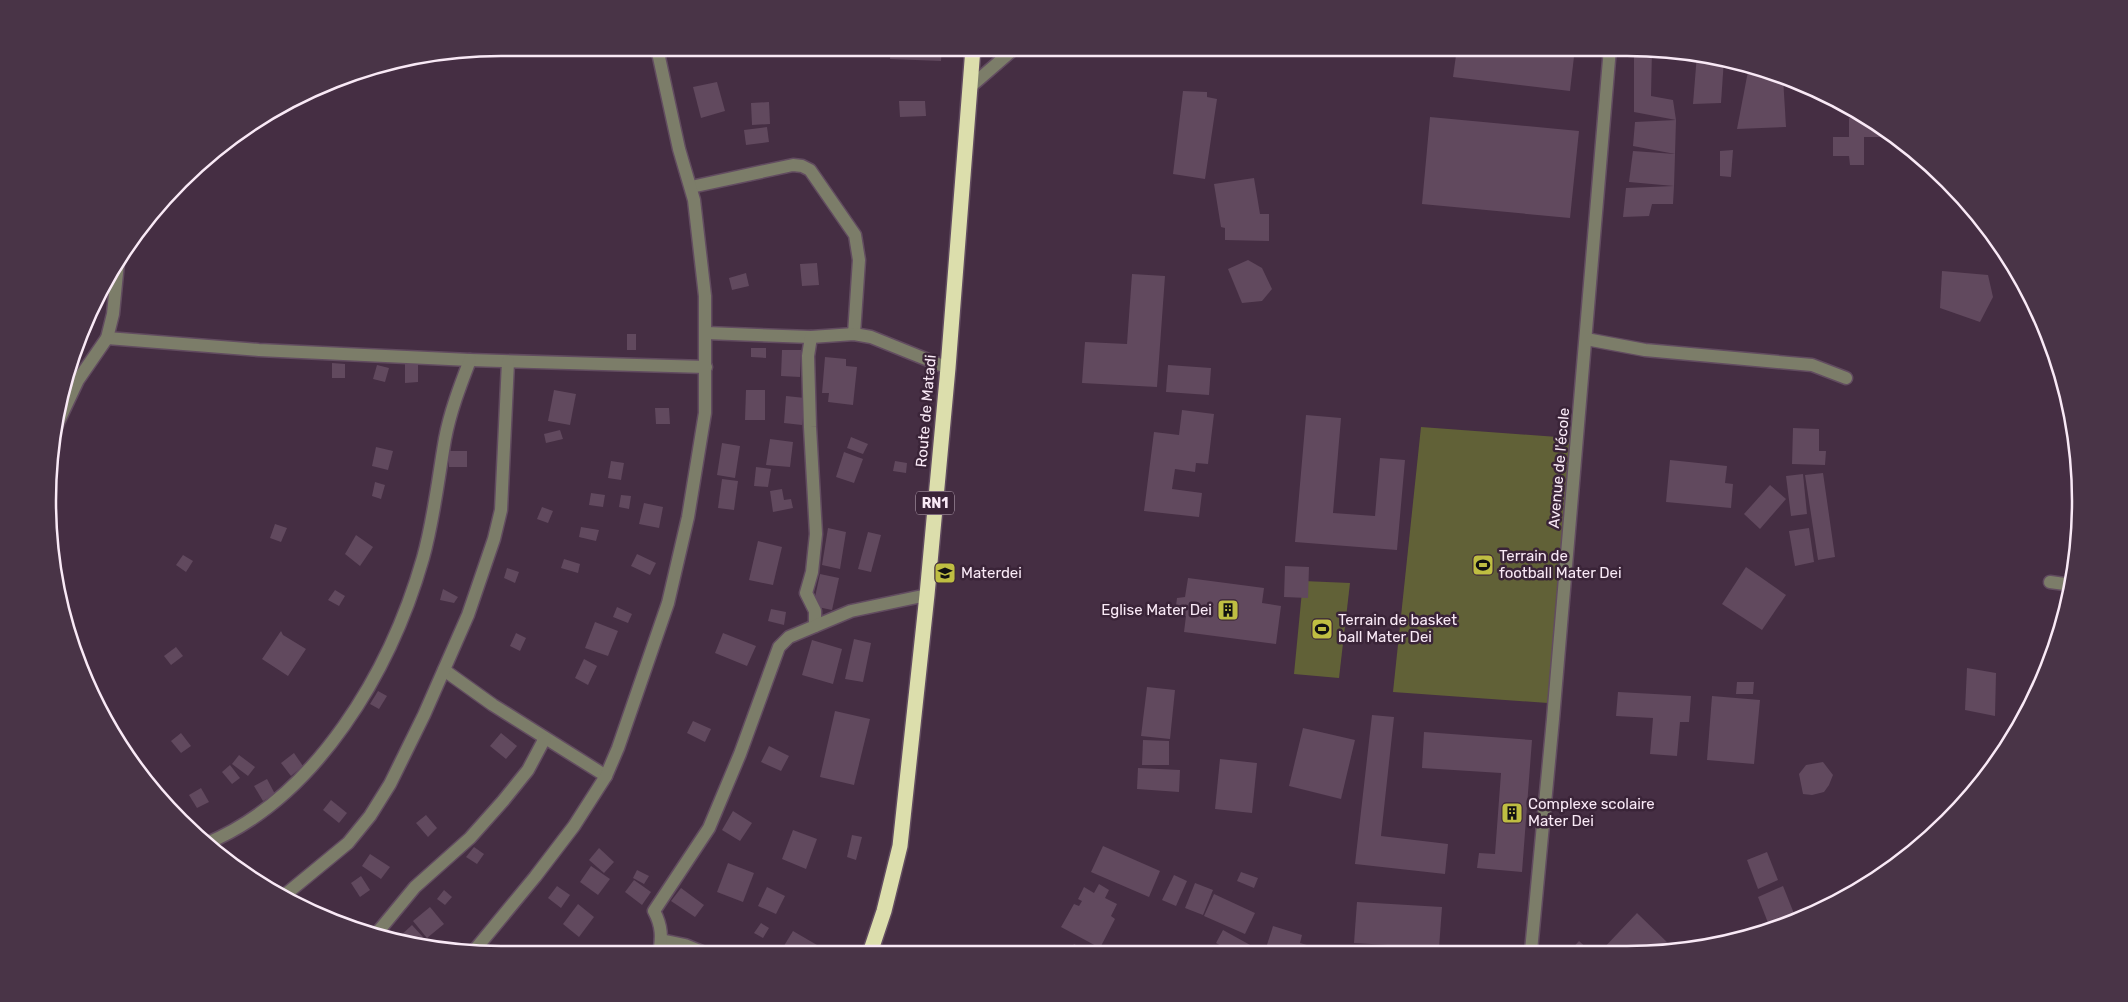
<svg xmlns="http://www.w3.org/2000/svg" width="2128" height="1002" viewBox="0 0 2128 1002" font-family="Rubik,sans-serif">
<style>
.green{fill:#616137}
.building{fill:#61495e}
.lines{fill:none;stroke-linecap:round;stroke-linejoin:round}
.minor-casing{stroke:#624c60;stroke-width:15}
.highway-casing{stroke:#624c60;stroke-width:18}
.minor{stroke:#7c7d69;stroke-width:12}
.highway{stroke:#dcdeac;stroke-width:15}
.labels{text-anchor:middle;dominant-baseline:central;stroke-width:5;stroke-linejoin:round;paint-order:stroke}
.shield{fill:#3a2438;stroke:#c0aebd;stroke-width:1}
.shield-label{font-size:14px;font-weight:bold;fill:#f9e9f6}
.street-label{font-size:15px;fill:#f9e9f6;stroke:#3a2438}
.poi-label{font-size:15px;fill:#f9e9f6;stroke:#3a2438;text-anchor:start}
.rim{fill:none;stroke:#f9e9f6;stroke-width:2.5}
</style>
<rect width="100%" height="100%" fill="#452e43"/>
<g class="green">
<polygon points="1421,427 1571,438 1548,703 1393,692"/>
<polygon points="1303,581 1350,583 1339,678 1294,674"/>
</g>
<g class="building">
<polygon points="891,48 942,48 941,61 890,59"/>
<polygon points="1234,48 1283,48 1282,51 1234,51"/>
<polygon points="1457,48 1575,48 1570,91 1453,77"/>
<polygon points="1634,48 1652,50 1651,96 1673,100 1676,120 1634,112"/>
<polygon points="1697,54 1724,59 1721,103 1693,104"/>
<polygon points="1749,66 1783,77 1786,127 1737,129"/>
<polygon points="717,82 725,111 701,118 693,87"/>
<polygon points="1183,91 1207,92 1207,97 1217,99 1205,179 1173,174"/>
<polygon points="899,101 925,101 926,116 900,117"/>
<polygon points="769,102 770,124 752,125 751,103"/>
<polygon points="1430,117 1579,131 1570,218 1422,204"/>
<polygon points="1849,118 1868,118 1895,137 1864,137 1864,165 1850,165 1849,156 1833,156 1833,137 1849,137"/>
<polygon points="1676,120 1675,154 1633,146 1635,122"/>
<polygon points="767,127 769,142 746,145 744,130"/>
<polygon points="1733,150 1731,177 1720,176 1720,151"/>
<polygon points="1633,151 1675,154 1674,186 1629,182"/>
<polygon points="1254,178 1260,214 1269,214 1269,241 1225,240 1225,228 1221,227 1214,184"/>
<polygon points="1674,186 1673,204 1652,204 1649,216 1623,217 1626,188"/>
<polygon points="1248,260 1262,268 1272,289 1262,301 1242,303 1228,269"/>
<polygon points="817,263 819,285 802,286 800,264"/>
<polygon points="1942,271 1988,275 1993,297 1980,322 1940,308"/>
<polygon points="746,273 749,286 732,290 729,278"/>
<polygon points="1132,274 1165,276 1157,387 1082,383 1085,342 1127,344"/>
<rect x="627" y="334" width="9" height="16"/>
<polygon points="751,348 766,348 766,358 751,357"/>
<polygon points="782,350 801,350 800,377 781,376"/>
<polygon points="825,357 846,359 846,366 857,367 853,405 828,402 829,393 822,393"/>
<polygon points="332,363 345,364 345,378 332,378"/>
<polygon points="405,364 418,364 418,382 405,383"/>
<polygon points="377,365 389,368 385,382 373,379"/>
<polygon points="1168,365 1211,368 1209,395 1166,392"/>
<polygon points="554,390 576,394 570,425 548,421"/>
<polygon points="746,390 765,390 765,420 745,420"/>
<polygon points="786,396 805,398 802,425 784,423"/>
<polygon points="655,408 669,408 670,424 656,424"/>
<polygon points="1182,410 1214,414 1208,464 1196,463 1195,472 1175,469 1172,489 1202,493 1199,517 1144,511 1154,432 1179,435"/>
<polygon points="1306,415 1341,418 1333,513 1375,516 1380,458 1405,460 1397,550 1295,542"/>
<polygon points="1793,428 1819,429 1819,451 1826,451 1825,465 1792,464"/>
<polygon points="560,430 563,439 546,443 544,434"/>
<polygon points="851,437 868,444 863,454 847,448"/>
<polygon points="770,439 793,442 790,467 766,465"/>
<polygon points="722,443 740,446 735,478 717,475"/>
<polygon points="376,447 393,451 388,470 372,466"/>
<rect x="449" y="451" width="18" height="16"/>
<polygon points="844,452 863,459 854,483 836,477"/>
<polygon points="1670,460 1727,466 1725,483 1733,484 1731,508 1666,502"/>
<polygon points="611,461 624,463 621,480 608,478"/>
<polygon points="895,461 907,463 906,473 893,471"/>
<polygon points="756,467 771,469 768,487 754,486"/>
<polygon points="1823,473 1835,557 1818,560 1805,475"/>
<polygon points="1803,474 1807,514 1791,516 1786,476"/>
<polygon points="722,479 738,481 734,510 718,508"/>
<polygon points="375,482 385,485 381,499 372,496"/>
<polygon points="1770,485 1786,499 1760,529 1744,514"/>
<polygon points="782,489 784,500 791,499 793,508 773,512 770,491"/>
<polygon points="591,493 605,495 603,507 589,505"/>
<polygon points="621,495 631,496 629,509 619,507"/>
<polygon points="644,503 663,507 659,528 639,524"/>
<polygon points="542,507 553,511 548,523 537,519"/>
<polygon points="275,524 287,528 281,542 270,538"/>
<polygon points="581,527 599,530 596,541 579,537"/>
<polygon points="828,528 846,532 840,569 822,565"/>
<polygon points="1809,528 1814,562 1795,566 1789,531"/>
<polygon points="868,532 881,535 871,572 858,569"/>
<polygon points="356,535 373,547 360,566 345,554"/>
<polygon points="758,541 782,547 773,585 749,580"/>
<polygon points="637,554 656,563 650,575 631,566"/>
<polygon points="183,555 193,561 186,572 176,565"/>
<polygon points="564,559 580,564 578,573 561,568"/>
<polygon points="1285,566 1309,567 1308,598 1284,597"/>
<polygon points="1746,567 1786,595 1762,630 1722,604"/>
<polygon points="507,568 519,572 515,583 504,578"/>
<polygon points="820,574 839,578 832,610 813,606"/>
<polygon points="1188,578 1264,588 1262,603 1281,606 1276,644 1184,632 1186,616 1175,614 1177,598 1185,597"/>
<polygon points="443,589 458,597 454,603 440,600"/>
<polygon points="335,590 345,596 339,606 328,600"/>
<polygon points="617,607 632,614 628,623 613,617"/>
<polygon points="771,609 786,612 784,625 768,621"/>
<polygon points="595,622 618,631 608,656 585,648"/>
<polygon points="281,631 283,635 306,649 288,676 262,659"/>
<polygon points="516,633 526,638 520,651 510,646"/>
<polygon points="723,633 756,646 747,666 715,653"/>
<polygon points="854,639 871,643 863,682 845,679"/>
<polygon points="812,640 842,649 833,684 802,675"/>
<polygon points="176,647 183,656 171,665 164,656"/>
<polygon points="584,659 597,666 588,685 575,678"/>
<polygon points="1967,668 1996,673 1995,716 1965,710"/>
<polygon points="1737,682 1754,682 1753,694 1736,694"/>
<polygon points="1147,687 1175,690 1170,739 1141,736"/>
<polygon points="378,691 387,696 379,709 370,704"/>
<polygon points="1618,692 1691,696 1689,722 1680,722 1677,756 1650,754 1653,718 1616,716"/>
<polygon points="1712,696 1760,700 1754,764 1707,760"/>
<polygon points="835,711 870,719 854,785 820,777"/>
<polygon points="1372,715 1394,717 1381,836 1448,844 1445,874 1355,864"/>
<polygon points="693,721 711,729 705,742 687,733"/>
<polygon points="1303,728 1355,740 1341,799 1289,786"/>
<polygon points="1424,732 1532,740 1522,872 1477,868 1479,853 1495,854 1501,773 1422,768"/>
<polygon points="181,733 191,746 181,753 171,741"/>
<polygon points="501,733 517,746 506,759 490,746"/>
<polygon points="1143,740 1169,741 1169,765 1142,765"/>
<polygon points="769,746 789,756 781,771 761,762"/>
<polygon points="294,753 303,766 291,776 281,763"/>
<polygon points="239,755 255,767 248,776 232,764"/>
<polygon points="1220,759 1257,763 1252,813 1215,809"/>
<polygon points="1823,762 1833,775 1829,785 1824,792 1812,795 1803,794 1799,774 1806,765"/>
<polygon points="230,765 240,778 232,784 222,772"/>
<polygon points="1138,768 1180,770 1179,792 1137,789"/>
<polygon points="267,779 275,794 263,801 254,786"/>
<polygon points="201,788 209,802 197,808 189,795"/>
<polygon points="331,800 347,813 339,823 323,810"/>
<polygon points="733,811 752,823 740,841 722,830"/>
<polygon points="426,815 437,828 428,837 416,823"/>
<polygon points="793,830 817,839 806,869 782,859"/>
<polygon points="852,835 862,837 856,860 847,857"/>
<polygon points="1103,846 1160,871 1149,897 1091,872"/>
<polygon points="474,847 484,854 477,864 466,857"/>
<polygon points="599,848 614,862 604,873 589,860"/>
<polygon points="1767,852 1778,880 1758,889 1747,860"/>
<polygon points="370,854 390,867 381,879 362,866"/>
<polygon points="728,863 754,873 743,902 717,892"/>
<polygon points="591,866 610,879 598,895 580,882"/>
<polygon points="637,870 649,876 644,884 633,878"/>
<polygon points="1241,872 1258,878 1254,888 1237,881"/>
<polygon points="1174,875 1187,881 1176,906 1162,900"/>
<polygon points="361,876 370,890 360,897 351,883"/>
<polygon points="634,880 651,892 642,905 625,892"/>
<polygon points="1195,883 1213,890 1203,915 1185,908"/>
<polygon points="1099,884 1109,890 1105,898 1117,904 1111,916 1115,919 1100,948 1061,927 1074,904 1079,906 1082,901 1078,899 1084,887 1094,893"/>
<polygon points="557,886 570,895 561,908 548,898"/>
<polygon points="1783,886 1797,921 1770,928 1758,897"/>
<polygon points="767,887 785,896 776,914 758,906"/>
<polygon points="681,888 704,905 695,917 671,901"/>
<polygon points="444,890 452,897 445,905 437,899"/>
<polygon points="1214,894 1255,913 1245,934 1204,916"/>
<polygon points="1357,902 1442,907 1439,948 1354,943"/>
<polygon points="578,904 594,917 579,937 563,924"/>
<polygon points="430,907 444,924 427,938 413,921"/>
<polygon points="1637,913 1671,946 1667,951 1601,951"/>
<polygon points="761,923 769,928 763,938 754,933"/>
<polygon points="412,925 423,937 414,946 404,943 398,938"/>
<polygon points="1273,926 1302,935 1300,943 1324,950 1325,945 1344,952 1265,951"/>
<polygon points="1223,930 1252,946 1248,952 1232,952 1216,943"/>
<polygon points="793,931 817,945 812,953 779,954"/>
<polygon points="1579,941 1590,951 1570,951"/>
<polygon points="1074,944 1091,953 1069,953"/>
<polygon points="926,945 941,953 921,953"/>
</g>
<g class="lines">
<g class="minor-casing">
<g id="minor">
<polyline points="970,87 1015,48"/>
<polyline points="691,187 793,165 802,166 810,170 855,235 859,260 854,334"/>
<polyline points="706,333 811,337"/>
<polyline points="107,338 259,350 470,360 706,367"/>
<polyline points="1586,339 1645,350 1812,365 1846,378"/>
<polyline points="54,431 78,380 107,338 113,314 118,263"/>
<polyline points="2050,582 2072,585"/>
<polyline points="815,626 815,611 806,593 812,572 816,534 810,427 808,356 811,337 854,334 871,337 948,368"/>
<polyline points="444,670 493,705 606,776"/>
<path d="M205,844C317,798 391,670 423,558C434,519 438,479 445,439C450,412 460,386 470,360"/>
<polyline points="286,894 348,843 370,816 390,784 424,715 468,615 494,539 501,510 508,362"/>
<polyline points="381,936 377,933 415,887 470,838 503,801 528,770 545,738"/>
<polyline points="661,940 685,945 707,954"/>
<polyline points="1531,951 1553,719 1610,48"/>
<polyline points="473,952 535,877 574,826 606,776 618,748 668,603 688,517 705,413 705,296 694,200 679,149 657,48"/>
<path d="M659,954C662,937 662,926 654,911L709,828L740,754L779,647L789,637L851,611L927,595"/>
</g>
</g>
<g class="highway-casing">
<polyline id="highway" points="870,953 884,911 900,846 927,595 948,368 973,48"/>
</g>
<use href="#minor" class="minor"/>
<use href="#highway" class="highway"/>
</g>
<defs>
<g id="stadium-square" transform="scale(1.125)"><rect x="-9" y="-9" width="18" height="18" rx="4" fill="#bfbe42" stroke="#3a2438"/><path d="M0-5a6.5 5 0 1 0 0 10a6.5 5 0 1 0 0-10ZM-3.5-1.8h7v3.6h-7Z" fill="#111"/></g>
<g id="school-square" transform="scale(1.125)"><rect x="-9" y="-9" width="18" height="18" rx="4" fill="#bfbe42" stroke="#3a2438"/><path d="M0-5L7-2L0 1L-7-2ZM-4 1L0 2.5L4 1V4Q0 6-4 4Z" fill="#111"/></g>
<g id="building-square" transform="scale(1.125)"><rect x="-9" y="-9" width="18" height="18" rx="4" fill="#bfbe42" stroke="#3a2438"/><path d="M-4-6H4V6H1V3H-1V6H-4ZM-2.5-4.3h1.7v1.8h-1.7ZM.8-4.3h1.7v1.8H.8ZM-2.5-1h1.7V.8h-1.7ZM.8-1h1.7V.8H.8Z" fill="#111"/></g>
</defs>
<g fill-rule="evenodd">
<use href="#stadium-square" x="1483" y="565"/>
<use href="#school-square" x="945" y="573"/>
<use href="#building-square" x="1228" y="610"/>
<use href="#stadium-square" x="1322" y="629"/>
<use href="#building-square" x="1512" y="813"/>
</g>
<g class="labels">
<rect class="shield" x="916" y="491.5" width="38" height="23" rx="4"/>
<g class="shield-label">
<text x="935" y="503">RN1</text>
</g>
<g class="street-label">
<text transform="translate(926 411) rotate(-85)">Route de Matadi</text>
<text transform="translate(1559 468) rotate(-85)">Avenue de l'école</text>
</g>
<g class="poi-label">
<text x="1499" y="556">Terrain de<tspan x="1499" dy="17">football Mater Dei</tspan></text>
<text x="961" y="573">Materdei</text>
<text x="1212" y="610" text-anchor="end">Eglise Mater Dei</text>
<text x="1338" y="620">Terrain de basket<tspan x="1338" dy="17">ball Mater Dei</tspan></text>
<text x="1528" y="804">Complexe scolaire<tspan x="1528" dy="17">Mater Dei</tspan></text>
</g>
</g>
<path d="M0 0H2128V1002H0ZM501 56H1627A445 445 0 0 1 2072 501V501A445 445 0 0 1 1627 946H501A445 445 0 0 1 56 501V501A445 445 0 0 1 501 56Z" fill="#493447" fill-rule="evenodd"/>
<path class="rim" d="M501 56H1627A445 445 0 0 1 2072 501V501A445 445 0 0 1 1627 946H501A445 445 0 0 1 56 501V501A445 445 0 0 1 501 56Z"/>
</svg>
